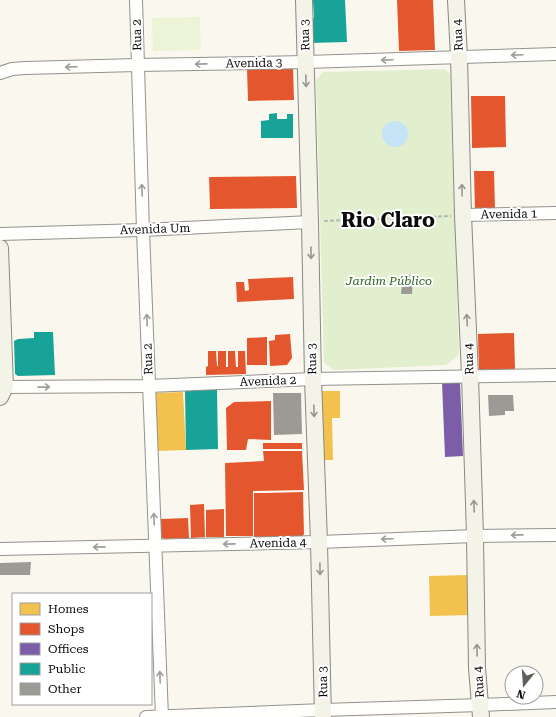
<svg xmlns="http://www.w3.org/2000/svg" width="556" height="717" viewBox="0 0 556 717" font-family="'Roboto Serif',serif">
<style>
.green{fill:#e2efce}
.pitch{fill:#ecf3d7}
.water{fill:#c5e3f4}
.homes{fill:#f2c14e}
.shops{fill:#e4572e}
.offices{fill:#7b5ea7}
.public{fill:#17a398}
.building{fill:#9c9a94}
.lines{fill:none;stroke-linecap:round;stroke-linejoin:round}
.street-casing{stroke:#93928d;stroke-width:14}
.secondary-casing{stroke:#898884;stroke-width:18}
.path{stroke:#b7b7b5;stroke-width:2;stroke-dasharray:4 2;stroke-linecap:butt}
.street{stroke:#fefefc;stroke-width:12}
.secondary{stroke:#f4f3e8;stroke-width:16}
.oneway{stroke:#9d9d9c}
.oneway2{stroke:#979690}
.labels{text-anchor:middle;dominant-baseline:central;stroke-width:4;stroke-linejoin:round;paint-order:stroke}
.street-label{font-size:12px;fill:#0b0b0b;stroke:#fff}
.park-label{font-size:12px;font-style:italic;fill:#2a621c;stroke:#fff}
.town-label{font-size:20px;font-weight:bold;fill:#0b0b0b;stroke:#fff}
</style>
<rect width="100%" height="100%" fill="#faf8ee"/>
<polygon class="green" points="444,69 450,74 459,355 446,365 334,370 324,363 316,80 323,72"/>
<polygon class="pitch" points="200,17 201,50 153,51 152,18"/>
<circle class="water" cx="395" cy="134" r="13"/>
<g class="homes">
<polygon points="320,391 340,391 340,418 332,418 333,460 320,460"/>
<polygon points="183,392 186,450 156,451 154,393"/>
<polygon points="469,575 471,615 430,616 429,576"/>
</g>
<g class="shops">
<polygon points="397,0 433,0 435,50 399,51"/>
<polygon points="293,66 294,100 248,101 247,68"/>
<polygon points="471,96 505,96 506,147 472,148"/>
<polygon points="474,171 494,171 495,209 475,209"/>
<polygon points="296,176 297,208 210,209 209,177"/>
<polygon points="293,277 294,299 237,302 236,282 244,282 245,291 249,290 248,279"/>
<polygon points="514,333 515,369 479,370 478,334"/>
<polygon points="290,334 292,358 287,365 270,366 269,341 275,340 275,335"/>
<polygon points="267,337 267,365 247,365 247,338"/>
<polygon points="208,351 216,351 217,366 218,366 218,351 226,351 226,367 228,367 228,351 235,351 236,367 238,367 238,351 245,351 246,374 206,375 206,367 208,366"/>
<polygon points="271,401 271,440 248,439 246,450 227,450 226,408 234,402"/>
<rect x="263" y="443" width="39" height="6"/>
<polygon points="263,451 302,451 304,490 253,491 253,536 226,536 225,463 264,461"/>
<polygon points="303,492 304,534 302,537 254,537 254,493 267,493 267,508 267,493"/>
<polygon points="204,504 205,537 191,538 190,505"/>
<polygon points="224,509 224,537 206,537 206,510"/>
<polygon points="188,518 189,538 165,539 160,537 160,519"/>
</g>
<polygon class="offices" points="442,382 460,382 463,456 445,457"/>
<g class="public">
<polygon points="313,0 345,0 347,42 309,43 308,19 314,18"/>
<polygon points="277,113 277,119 287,119 287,114 293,114 293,138 261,138 261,121 269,120 269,114"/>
<polygon points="34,332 53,332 55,375 18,376 15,374 14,341 18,339 34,338"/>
<polygon points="185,390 217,390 218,449 186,450"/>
</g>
<g class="building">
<polygon points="403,274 413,275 412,294 401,294"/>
<polygon points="273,393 301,393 302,434 274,435"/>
<polygon points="488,395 513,395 514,411 505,411 505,415 489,416"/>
<polygon points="31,562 30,575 0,575 0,563"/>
</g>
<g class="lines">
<g class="street-casing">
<g id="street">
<polyline points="136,0 143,230 162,717"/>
<polyline points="0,73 12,69 25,68 137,65 306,62 556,54"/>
<polyline points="463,215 556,213"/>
<polyline points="0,234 143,230 310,222"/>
<polyline points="5,387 149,386 313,379 556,375"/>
<polyline points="0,549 319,542 475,536 556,535"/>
<polyline points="146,717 323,710 480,705 556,702"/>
</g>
</g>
<g class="secondary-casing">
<g id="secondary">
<polyline points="304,0 310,222 313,379 319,542 323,717"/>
<polyline points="456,0 459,57 463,215 470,376 475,536 477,668 481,717"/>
<polyline points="0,248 5,387 0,397"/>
</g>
</g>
<polyline class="path" points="324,221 451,216"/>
<use href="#street" class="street"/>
<use href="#secondary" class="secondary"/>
</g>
<defs><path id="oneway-shaft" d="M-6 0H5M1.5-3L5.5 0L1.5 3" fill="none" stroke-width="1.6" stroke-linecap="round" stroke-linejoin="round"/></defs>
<g class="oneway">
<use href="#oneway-shaft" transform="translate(517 55) rotate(178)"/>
<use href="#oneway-shaft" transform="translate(387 60) rotate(178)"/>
<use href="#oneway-shaft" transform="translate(201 64) rotate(179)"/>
<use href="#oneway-shaft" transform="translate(71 67) rotate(178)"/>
<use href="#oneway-shaft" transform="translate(142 190) rotate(-92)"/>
<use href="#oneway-shaft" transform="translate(147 320) rotate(-92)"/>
<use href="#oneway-shaft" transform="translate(44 387) rotate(-1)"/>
<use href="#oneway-shaft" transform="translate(154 519) rotate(-92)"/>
<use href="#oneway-shaft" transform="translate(517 535) rotate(179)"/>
<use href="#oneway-shaft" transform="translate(387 539) rotate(178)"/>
<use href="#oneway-shaft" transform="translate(229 544) rotate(179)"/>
<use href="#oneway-shaft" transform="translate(99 547) rotate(179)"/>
<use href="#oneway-shaft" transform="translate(160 677) rotate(-92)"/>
</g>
<g class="oneway2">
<use href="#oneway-shaft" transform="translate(306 81) rotate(88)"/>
<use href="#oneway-shaft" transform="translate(462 190) rotate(-91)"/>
<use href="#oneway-shaft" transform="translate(311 253) rotate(89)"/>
<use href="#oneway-shaft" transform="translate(467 320) rotate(-93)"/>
<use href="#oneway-shaft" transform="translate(314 411) rotate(88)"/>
<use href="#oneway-shaft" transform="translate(474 506) rotate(-92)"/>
<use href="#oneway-shaft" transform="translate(320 569) rotate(89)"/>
<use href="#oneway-shaft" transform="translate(477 650) rotate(-91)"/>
</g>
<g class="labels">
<g class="street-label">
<text transform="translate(137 35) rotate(-91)">Rua 2</text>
<text transform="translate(305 35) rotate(-92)">Rua 3</text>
<text transform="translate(458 35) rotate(-93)">Rua 4</text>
<text transform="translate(254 63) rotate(-1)">Avenida 3</text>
<text transform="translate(509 214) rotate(-1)">Avenida 1</text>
<text transform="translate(155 229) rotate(-2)">Avenida Um</text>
<text transform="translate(148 359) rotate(-92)">Rua 2</text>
<text transform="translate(312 359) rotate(-91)">Rua 3</text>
<text transform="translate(469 359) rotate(-92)">Rua 4</text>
<text transform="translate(268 381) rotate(-2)">Avenida 2</text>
<text transform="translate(278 543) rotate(-1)">Avenida 4</text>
<text transform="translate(323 682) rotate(-91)">Rua 3</text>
<text transform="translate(479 682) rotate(-94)">Rua 4</text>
</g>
<g class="park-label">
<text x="389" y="281">Jardim Público</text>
</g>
<g class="town-label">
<text x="388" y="220">Rio Claro</text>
</g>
</g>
<rect x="12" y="593" width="140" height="112" fill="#ffffff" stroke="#9d9d9d"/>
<rect x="20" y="603" width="20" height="12" fill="#f2c14e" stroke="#9d9d9d"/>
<text x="48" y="613" font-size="12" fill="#0b0b0b">Homes</text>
<rect x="20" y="623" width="20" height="12" fill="#e4572e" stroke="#9d9d9d"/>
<text x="48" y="633" font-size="12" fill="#0b0b0b">Shops</text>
<rect x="20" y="643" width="20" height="12" fill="#7b5ea7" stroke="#9d9d9d"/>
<text x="48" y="653" font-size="12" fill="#0b0b0b">Offices</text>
<rect x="20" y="663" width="20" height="12" fill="#17a398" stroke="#9d9d9d"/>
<text x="48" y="673" font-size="12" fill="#0b0b0b">Public</text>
<rect x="20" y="683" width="20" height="12" fill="#9c9a94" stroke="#9d9d9d"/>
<text x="48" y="693" font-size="12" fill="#0b0b0b">Other</text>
<g transform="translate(524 685) rotate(197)"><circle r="19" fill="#ffffff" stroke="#9d9d9d"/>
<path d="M0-3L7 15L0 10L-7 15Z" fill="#5f5e5a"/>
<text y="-6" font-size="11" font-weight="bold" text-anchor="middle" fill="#0b0b0b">N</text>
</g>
</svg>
